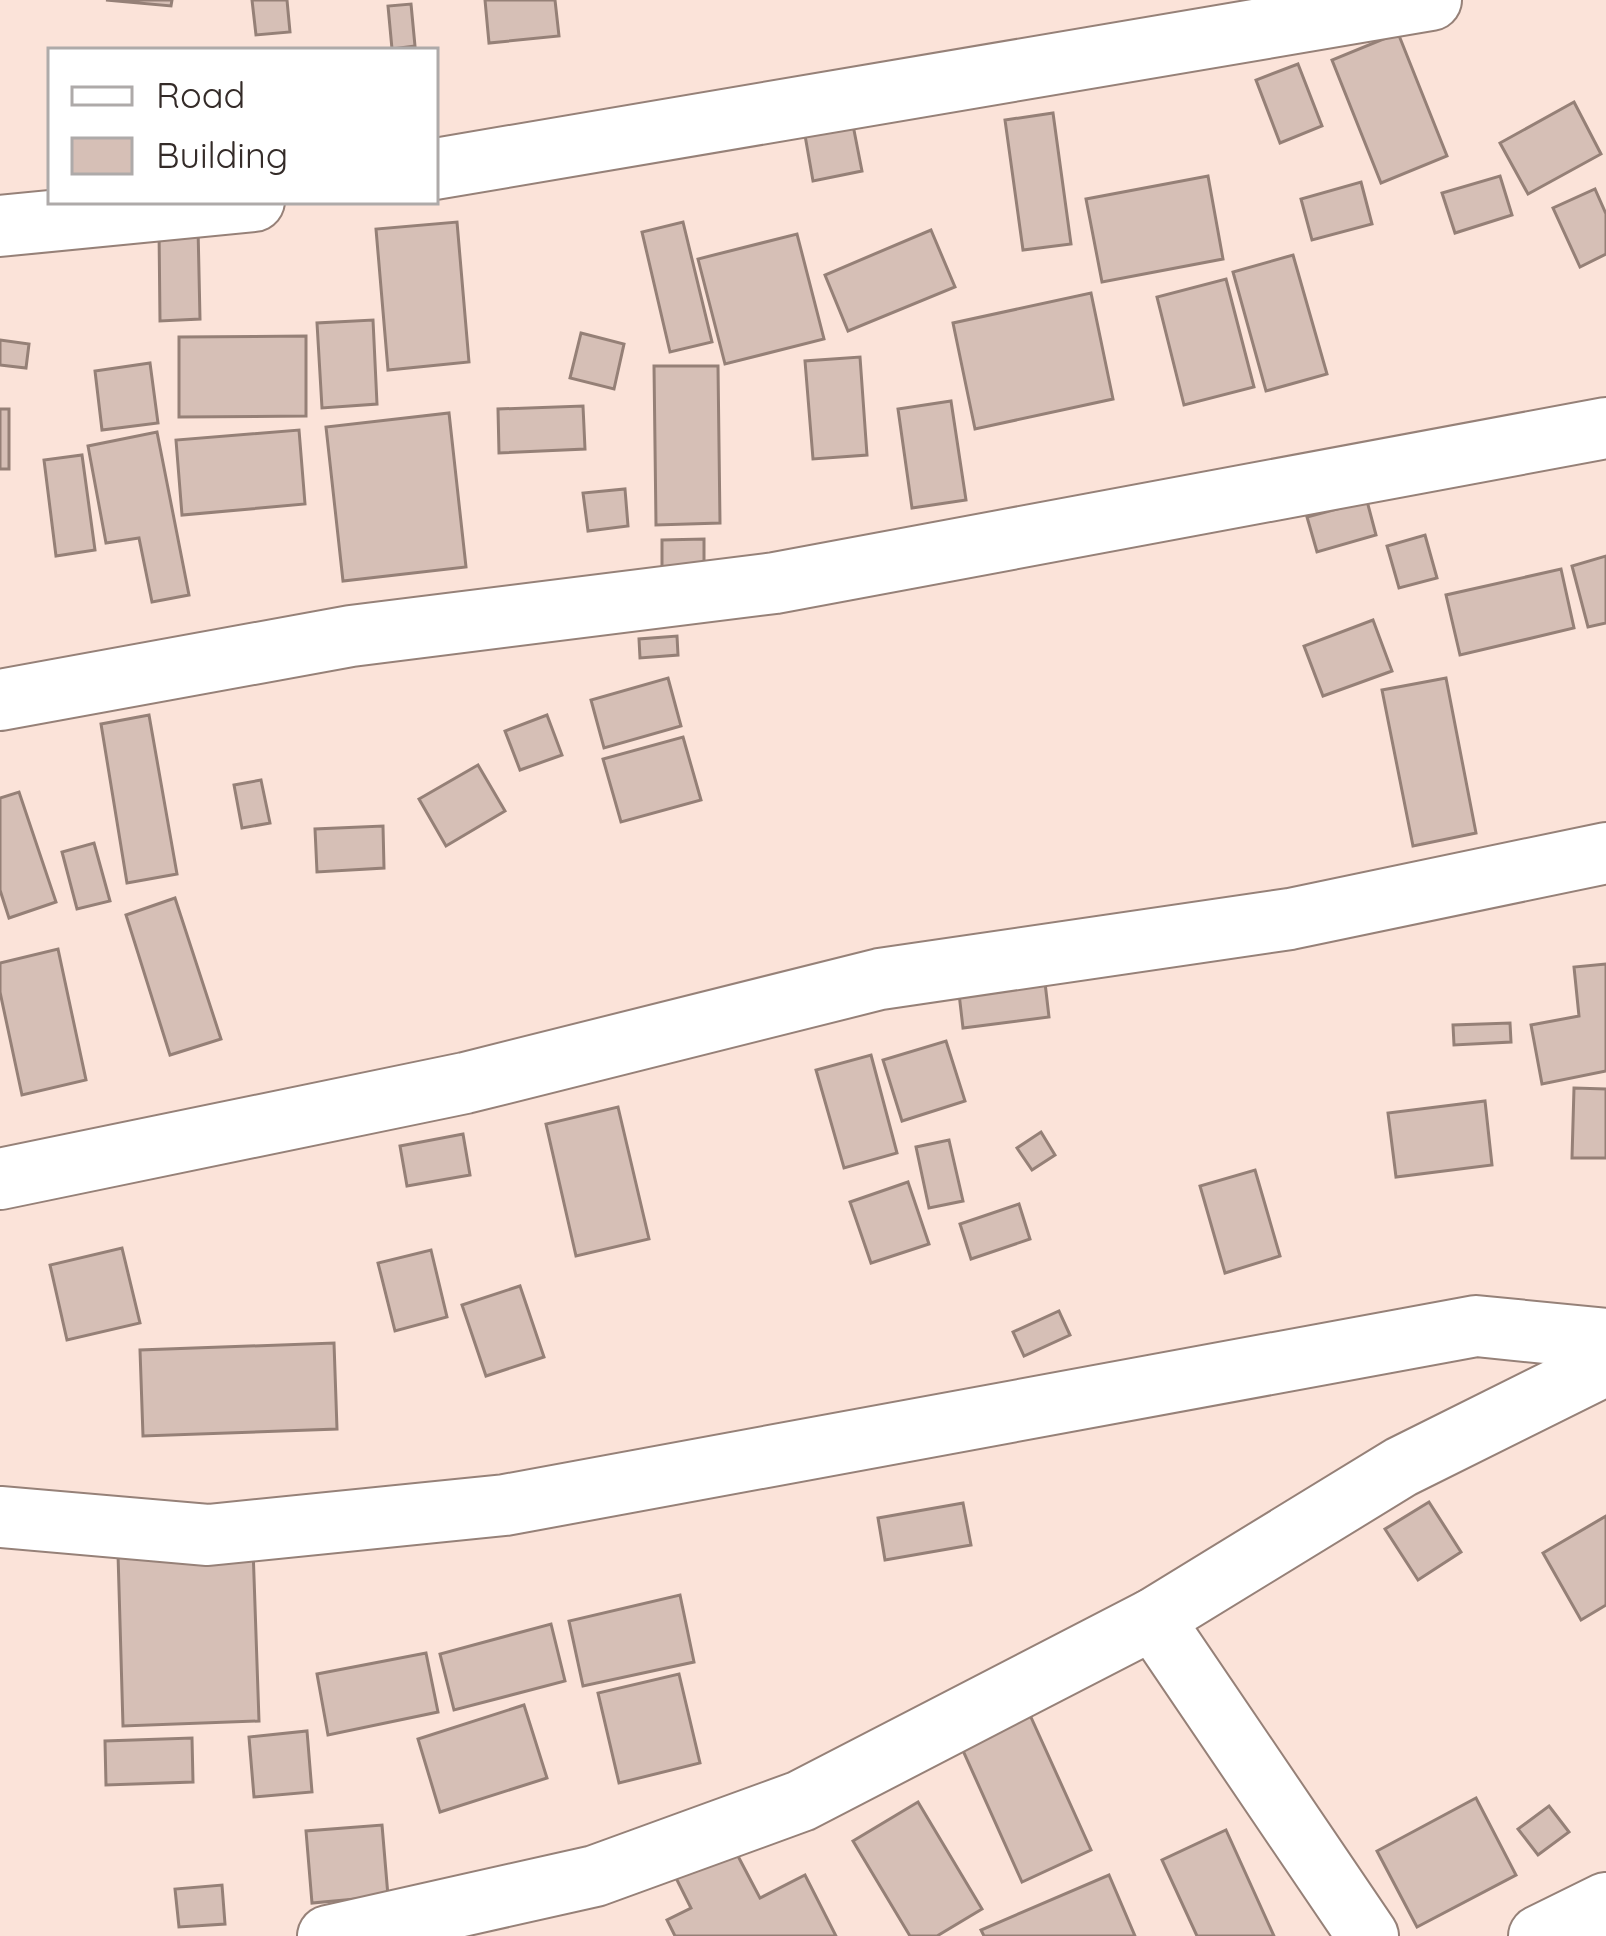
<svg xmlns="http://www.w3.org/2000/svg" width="1606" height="1936" viewBox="0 0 1606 1936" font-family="Quicksand,sans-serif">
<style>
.building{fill:#d6bfb6;stroke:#958077;stroke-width:3}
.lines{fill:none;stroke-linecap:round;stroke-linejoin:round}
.street-casing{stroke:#968178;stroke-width:64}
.street{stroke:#fff;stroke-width:60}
</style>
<rect width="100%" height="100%" fill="#fbe3d9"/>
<g class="building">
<polygon points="106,0 172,0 171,6"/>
<polygon points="252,0 287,0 290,32 256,35"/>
<polygon points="485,0 555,0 559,36 489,43"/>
<polygon points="411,4 415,46 392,49 388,6"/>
<polygon points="1398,33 1447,156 1381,183 1332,60"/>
<polygon points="1298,64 1322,126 1280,143 1256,80"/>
<polygon points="1574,102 1601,154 1528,194 1500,143"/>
<polygon points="1053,113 1071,244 1023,250 1005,120"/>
<polygon points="851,115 862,171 813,181 803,124"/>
<polygon points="1208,176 1223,259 1102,282 1086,199"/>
<polygon points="1500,176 1512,215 1455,233 1442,193"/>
<polygon points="1361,182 1372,224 1312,240 1301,199"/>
<polygon points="1595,189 1606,214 1606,254 1580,267 1553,208"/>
<polygon points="457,222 469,362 388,370 376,229"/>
<polygon points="683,222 712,342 670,352 642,232"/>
<polygon points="198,227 200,319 160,321 159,228"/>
<polygon points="931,230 955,287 848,331 825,275"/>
<polygon points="797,234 824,339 725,364 698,259"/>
<polygon points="1293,255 1327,374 1266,391 1233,272"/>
<polygon points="1226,279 1254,387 1184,405 1157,297"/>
<polygon points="1091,293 1113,399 975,429 953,323"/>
<polygon points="373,320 377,404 322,408 317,323"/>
<polygon points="581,333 624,344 614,389 570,378"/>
<polygon points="306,336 306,416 179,417 179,337"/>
<polygon points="0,340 29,344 26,368 0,365"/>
<polygon points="860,357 867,455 813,459 805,361"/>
<polygon points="150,363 158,423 102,430 95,371"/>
<polygon points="654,366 718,366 720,523 656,525"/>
<polygon points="951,401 966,500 912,508 898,409"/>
<polygon points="583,406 585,449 499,453 498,409"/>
<rect x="0" y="409" width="9" height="60"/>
<polygon points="449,413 466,567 343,581 326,427"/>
<polygon points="299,430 305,504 182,515 176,440"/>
<polygon points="157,432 189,595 152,602 139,538 106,543 88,446"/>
<polygon points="82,455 95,550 56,556 44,460"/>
<polygon points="625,489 628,526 588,531 583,493"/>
<polygon points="1367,501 1376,535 1317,552 1307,517"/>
<polygon points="1425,535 1437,578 1399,588 1387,546"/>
<polygon points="704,539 704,571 662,571 662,540"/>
<polygon points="1606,556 1606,623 1588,627 1572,566"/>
<polygon points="1561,569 1574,628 1460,655 1446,595"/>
<polygon points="1373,620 1392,671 1323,696 1304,646"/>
<polygon points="677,636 678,655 640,658 639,639"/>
<polygon points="668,678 681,726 604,748 591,700"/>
<polygon points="1446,678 1476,833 1413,846 1382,690"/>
<polygon points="149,715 177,874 127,883 101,724"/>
<polygon points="547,715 562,755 520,770 505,731"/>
<polygon points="683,737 701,800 621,822 603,759"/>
<polygon points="478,765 505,811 446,846 419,799"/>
<polygon points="261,780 270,823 242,828 234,785"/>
<polygon points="19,792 56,902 9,918 0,890 0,798"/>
<polygon points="383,826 384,868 317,872 315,829"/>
<polygon points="94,843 110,901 77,909 62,852"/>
<polygon points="175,898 221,1039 170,1055 126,915"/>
<polygon points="58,949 86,1080 22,1095 0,992 0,963"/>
<polygon points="1606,964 1606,1071 1542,1084 1531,1025 1579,1016 1574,967"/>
<polygon points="1044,974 1049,1017 963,1028 958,985"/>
<polygon points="1510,1023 1511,1042 1454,1045 1453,1025"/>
<polygon points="946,1041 965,1101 902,1121 883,1060"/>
<polygon points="871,1055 897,1153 844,1168 816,1070"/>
<polygon points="1574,1088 1606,1089 1606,1158 1572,1158"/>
<polygon points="1485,1101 1492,1165 1396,1177 1388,1113"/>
<polygon points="618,1107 649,1239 576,1256 546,1124"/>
<polygon points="1041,1132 1055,1155 1032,1170 1017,1148"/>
<polygon points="463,1134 470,1175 407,1186 400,1146"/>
<polygon points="949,1140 963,1201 929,1208 916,1147"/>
<polygon points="1255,1170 1280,1256 1225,1273 1200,1186"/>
<polygon points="908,1182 929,1244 871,1263 850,1202"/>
<polygon points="1019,1204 1030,1239 971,1259 960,1224"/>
<polygon points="122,1248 140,1323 67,1340 50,1265"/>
<polygon points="431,1250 447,1317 395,1331 378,1263"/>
<polygon points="520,1286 544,1357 486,1376 462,1305"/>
<polygon points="1059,1311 1070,1335 1024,1356 1013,1332"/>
<polygon points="334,1343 337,1429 143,1436 140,1350"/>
<polygon points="1429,1502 1461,1552 1418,1580 1385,1529"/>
<polygon points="963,1503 971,1545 885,1560 878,1518"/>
<polygon points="1606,1516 1606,1605 1581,1620 1543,1553"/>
<polygon points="253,1548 259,1721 123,1726 118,1554"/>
<polygon points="680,1595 694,1662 583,1686 569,1621"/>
<polygon points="551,1624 565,1681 454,1710 440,1654"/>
<polygon points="426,1653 438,1712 328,1735 317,1674"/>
<polygon points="679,1674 700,1763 619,1783 598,1693"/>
<polygon points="1025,1704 1091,1850 1022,1882 956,1735"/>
<polygon points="524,1705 547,1778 440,1812 418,1739"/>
<polygon points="307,1731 312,1792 254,1797 249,1737"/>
<polygon points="192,1738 193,1782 106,1785 105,1741"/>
<polygon points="1476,1798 1516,1875 1417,1927 1377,1851"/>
<polygon points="918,1802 982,1909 937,1936 910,1936 853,1841"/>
<polygon points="1549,1806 1569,1832 1538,1855 1518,1829"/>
<polygon points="382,1825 388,1896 312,1903 306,1831"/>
<polygon points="1226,1830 1274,1936 1197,1936 1162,1860"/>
<polygon points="729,1839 760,1898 805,1875 836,1936 675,1936 667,1920 691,1908 671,1868"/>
<polygon points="1109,1875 1135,1936 984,1936 981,1930"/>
<polygon points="222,1885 225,1924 179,1927 175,1889"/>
</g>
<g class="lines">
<g class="street-casing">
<g id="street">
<polyline points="435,169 1431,0"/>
<polyline points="0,226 254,201"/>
<polyline points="0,700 351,636 775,583 1606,428"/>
<polyline points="0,1179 465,1083 880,979 1290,919 1606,853"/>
<polyline points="0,1517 208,1535 505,1505 1476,1326 1606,1339"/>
<polyline points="1153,1619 1368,1936"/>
<polyline points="328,1936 595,1876 801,1801 1153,1619 1401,1467 1606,1365"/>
<polyline points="1539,1936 1606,1903"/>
</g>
</g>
<use href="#street" class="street"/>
</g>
<rect x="48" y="48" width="390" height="156" fill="#ffffff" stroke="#aeaaa9" stroke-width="3"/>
<rect x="72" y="87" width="60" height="18" fill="#ffffff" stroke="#aeaaa9" stroke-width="3"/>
<text x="156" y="108" font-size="36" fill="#342b28">Road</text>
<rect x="72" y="138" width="60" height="36" fill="#d6bfb6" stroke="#aeaaa9" stroke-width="3"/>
<text x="156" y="168" font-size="36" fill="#342b28">Building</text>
</svg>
